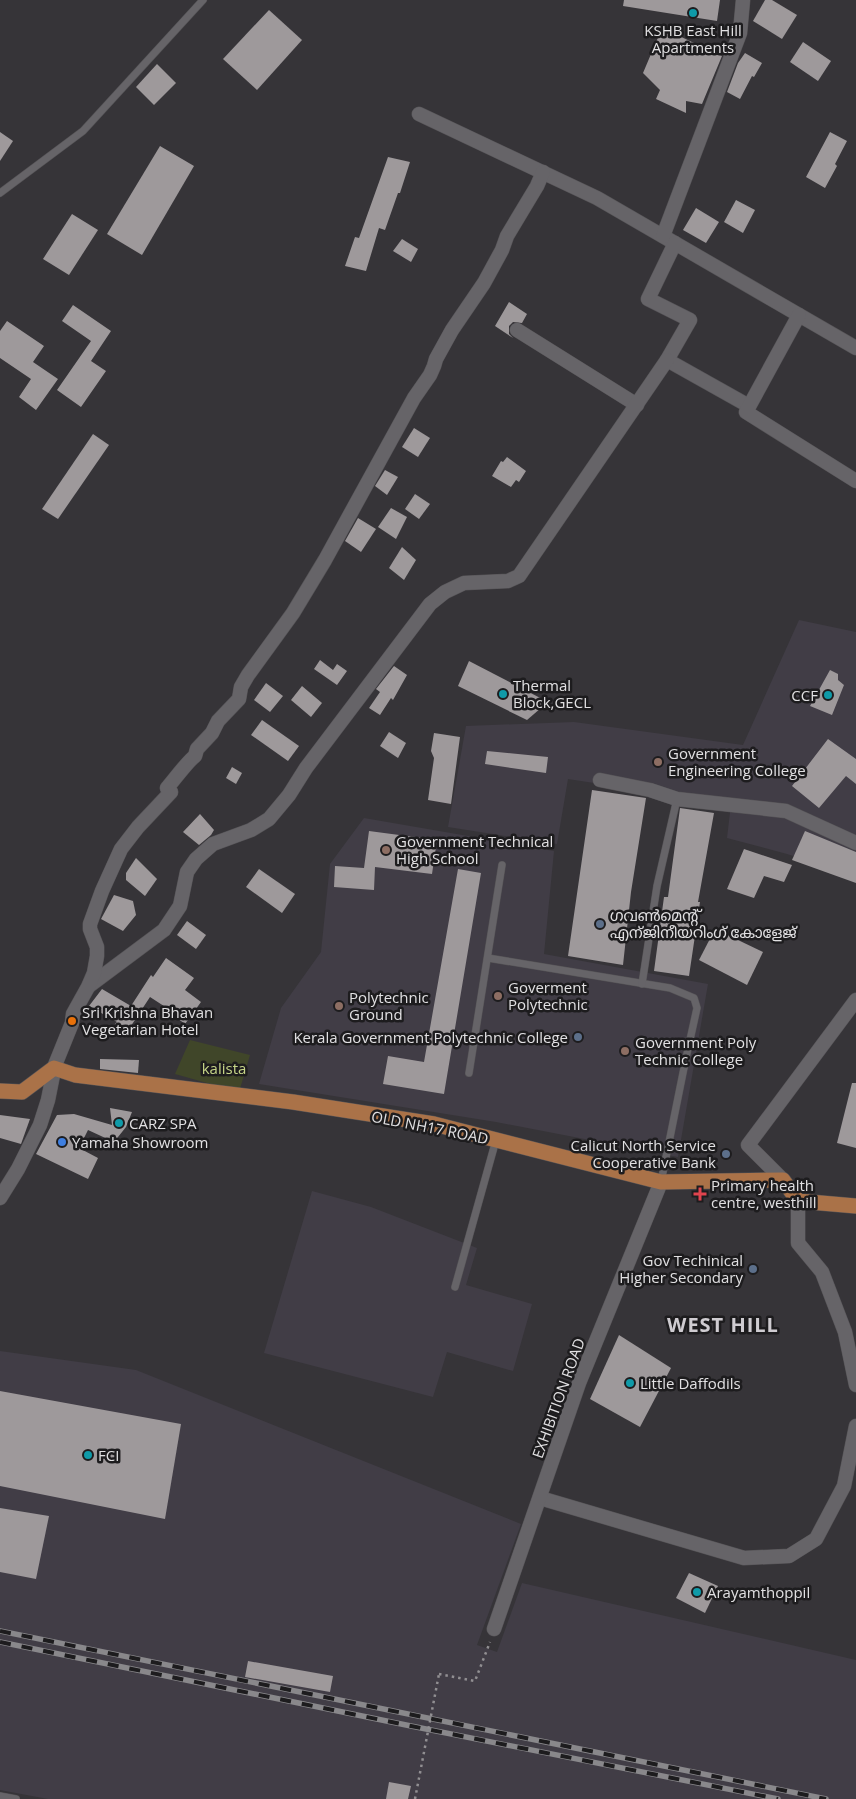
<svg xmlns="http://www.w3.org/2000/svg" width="856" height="1799" viewBox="0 0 856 1799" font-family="'Open Sans','Noto Sans Malayalam',sans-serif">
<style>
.built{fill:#413d46}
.green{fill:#404629}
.building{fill:#9e999b}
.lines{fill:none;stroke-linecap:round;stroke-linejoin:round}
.service-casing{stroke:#555356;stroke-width:8}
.minor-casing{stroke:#555356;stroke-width:15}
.primary-casing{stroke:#555356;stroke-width:16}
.path{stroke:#918f92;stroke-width:2.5;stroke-dasharray:2.5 4;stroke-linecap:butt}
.service{stroke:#666468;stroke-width:7}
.minor{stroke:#666468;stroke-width:14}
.primary{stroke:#aa7248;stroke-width:15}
.rail-casing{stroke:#89888b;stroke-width:5.5}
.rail{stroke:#1d1c1e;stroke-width:4;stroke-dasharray:11;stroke-linecap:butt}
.path-bridge{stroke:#918f92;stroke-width:2.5;stroke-dasharray:2.5 4;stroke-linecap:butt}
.culture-dot{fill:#0f9aa8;stroke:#1d1c1e;stroke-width:2}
.education-dot{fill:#8d6e63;stroke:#1d1c1e;stroke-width:2}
.service-dot{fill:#5c6f8a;stroke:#1d1c1e;stroke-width:2}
.food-dot{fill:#e8710a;stroke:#1d1c1e;stroke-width:2}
.shop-dot{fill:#3f7fe0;stroke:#1d1c1e;stroke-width:2}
.health-dot{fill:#e0444e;stroke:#1d1c1e;stroke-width:2}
.labels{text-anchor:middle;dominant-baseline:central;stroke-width:5;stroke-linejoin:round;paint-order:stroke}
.poi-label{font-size:15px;fill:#e1e0e2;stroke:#1d1c1e;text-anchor:start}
.park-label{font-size:15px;fill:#c6d588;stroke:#1d1c1e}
.street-label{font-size:15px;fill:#e1e0e2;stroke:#1d1c1e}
.district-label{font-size:20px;font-weight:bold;letter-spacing:1px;fill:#cfccd1;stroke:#1d1c1e}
</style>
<rect width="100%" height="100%" fill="#363438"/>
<g class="built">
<polygon points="799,620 856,632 856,876 787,854 727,838 731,804 568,779 557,844 448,827 466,726 574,722 743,745"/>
<polygon points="364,818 554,851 544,954 708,984 678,1157 496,1122 259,1084 281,1008 321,952 330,864"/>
<polygon points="312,1191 371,1207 477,1248 466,1285 532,1304 513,1371 447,1352 433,1397 264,1353"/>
<polygon points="0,1351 136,1370 521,1524 477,1645 497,1652 522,1583 856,1660 856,1799 48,1799 0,1790"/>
</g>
<polygon class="green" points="190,1040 250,1055 239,1092 175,1074"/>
<g class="building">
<polygon points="624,0 720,0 717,21 623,6"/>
<polygon points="765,0 772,0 797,15 782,39 753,21"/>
<polygon points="269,10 302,40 257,90 223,59"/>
<polygon points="662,28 722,56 702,104 686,101 686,113 656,99 660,90 643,73"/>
<polygon points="803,42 831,61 818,81 790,62"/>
<polygon points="745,53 762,63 754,77 752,76 740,99 727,92 738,63"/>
<polygon points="157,64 176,83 154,105 136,87"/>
<polygon points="0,132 13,141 0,161"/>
<polygon points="830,132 847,141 835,164 837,166 825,188 806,177"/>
<polygon points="160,146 194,166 142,255 107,234"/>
<polygon points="388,157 410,162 400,193 398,193 385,230 379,228 366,271 345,266 355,237 359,238"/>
<polygon points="736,200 755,210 743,233 724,222"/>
<polygon points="696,208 719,222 706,243 683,230"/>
<polygon points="72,214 98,230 69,275 43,259"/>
<polygon points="402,239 418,249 411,262 393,251"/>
<polygon points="509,302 527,314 522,323 513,322 509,326 509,334 513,338 495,326"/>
<polygon points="73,305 111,331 91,361 106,371 81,407 57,390 91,341 62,321"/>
<polygon points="7,321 44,346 33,362 58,379 36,410 19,397 31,379 0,358 0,331"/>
<polygon points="414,428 430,438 418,457 402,447"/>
<polygon points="93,434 109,445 58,519 42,509"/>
<polygon points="507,457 526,471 519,482 516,480 511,487 492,476 501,461 503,462"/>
<polygon points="385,470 398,477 387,495 375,486"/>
<polygon points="415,494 430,504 419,519 405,509"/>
<polygon points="391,508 407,517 396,539 378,527"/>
<polygon points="358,518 376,529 361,552 345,541"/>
<polygon points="402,547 416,560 404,580 389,568"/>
<polygon points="320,660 333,670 337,664 347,671 337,685 314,669"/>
<polygon points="469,661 548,702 527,720 458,686"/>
<polygon points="394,666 407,675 393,700 391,698 380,715 369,708 380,692 376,689"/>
<polygon points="830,670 838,674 838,680 844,685 832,715 810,706"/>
<polygon points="266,683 283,696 270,712 254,700"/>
<polygon points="302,686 322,703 311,717 291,700"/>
<polygon points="262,720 299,746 288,761 251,735"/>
<polygon points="389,732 406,743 398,758 380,746"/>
<polygon points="434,733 460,737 451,804 428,800 434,758 431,751"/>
<polygon points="828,739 856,759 856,784 846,776 819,808 792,786"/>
<polygon points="487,751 548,757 546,773 485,764"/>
<polygon points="232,767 242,773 236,784 226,778"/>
<polygon points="592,790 646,798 631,892 623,965 568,956"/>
<polygon points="680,808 714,813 698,902 700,902 689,976 654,971 664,897 668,897"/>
<polygon points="200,814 214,830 211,835 199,845 183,832"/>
<polygon points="369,831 437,840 432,874 375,867 374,890 334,887 335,866 364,868"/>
<polygon points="805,831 856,852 856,883 792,860"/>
<polygon points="744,849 792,865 784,882 764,876 754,898 727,889"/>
<polygon points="136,858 157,879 145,896 126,880 126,873"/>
<polygon points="259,869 295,894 282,913 246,887"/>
<polygon points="458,869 481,873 444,1094 383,1084 388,1056 424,1062"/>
<polygon points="114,895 133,901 136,915 123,931 101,919"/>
<polygon points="187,921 206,935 196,949 177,935"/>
<polygon points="715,929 763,952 747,985 699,960"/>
<polygon points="166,958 194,978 185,990 201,1002 185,1024 169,1012 170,1010 150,997 127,1032 115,1024 117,1022 89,1006 102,989 131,1006 151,975 153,977"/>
<polygon points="100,1059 139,1060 138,1073 100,1069"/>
<polygon points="852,1083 856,1083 856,1148 837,1143"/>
<polygon points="110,1108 132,1112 126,1127 114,1142 88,1130 79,1148 98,1158 88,1179 36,1154 57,1115 74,1114 112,1125"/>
<polygon points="0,1115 30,1119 21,1144 0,1138"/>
<polygon points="619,1335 671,1368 640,1427 590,1399"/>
<polygon points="0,1391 181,1424 165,1519 0,1486"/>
<polygon points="0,1508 49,1516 36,1579 0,1572"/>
<polygon points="689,1573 718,1586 705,1613 676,1598"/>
<polygon points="248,1661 333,1676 330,1692 245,1677"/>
<polygon points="389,1782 411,1786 408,1799 386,1799"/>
</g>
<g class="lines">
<g class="service-casing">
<g id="service">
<polyline points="0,193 83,131 203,0"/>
<polyline points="488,958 670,988 694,998 697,1008 686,1058 661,1182"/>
<polyline points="642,984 657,886 677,799"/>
<polyline points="469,1073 502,865"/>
<polyline points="455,1287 496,1140"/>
<polyline points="0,1796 16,1799"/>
</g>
</g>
<g class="minor-casing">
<g id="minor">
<polyline points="419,114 597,198 856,348"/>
<polyline points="663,236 740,33 743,0"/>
<polyline points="675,243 648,299 690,320 667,360 749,406"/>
<polyline points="799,315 746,412 856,481"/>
<polyline points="517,330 637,405"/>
<polyline points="600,780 650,790 677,799 786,811 856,843"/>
<polyline points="89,986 164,930 180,906 187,872 196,859 213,844 251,830 269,819 289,795 306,768 430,604 445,592 464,583 508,581 519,576 667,360"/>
<polyline points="783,1180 748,1145 856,1000"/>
<path d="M0,1198L18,1169L40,1125L48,1100L55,1065L72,1023L73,1014L88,987L94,973L97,956V947L90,929V924L102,891L121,849L138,827L171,792L167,788C174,780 188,761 195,756L197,749L212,733L218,721L239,699L241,687L248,675L293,613L325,560L414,398L430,375L434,366L436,359L452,330L484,283L502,250L507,236L537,186L543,172"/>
<polyline points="798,1201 798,1243 822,1272 845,1332 856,1385"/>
<polyline points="540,1498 744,1558 789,1556 816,1539 844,1486 856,1426"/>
<polyline points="494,1629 579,1383 661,1182"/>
</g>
</g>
<g class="primary-casing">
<polyline id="primary" points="0,1091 22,1092 54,1068 75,1075 293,1102 434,1124 661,1182 783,1180 798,1201 856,1206"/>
</g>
<polyline class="path" points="439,1674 475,1681 490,1642"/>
<use href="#service" class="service"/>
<use href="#minor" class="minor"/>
<use href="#primary" class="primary"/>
<g class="rail-casing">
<g id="rail">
<polyline points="0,1631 826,1799"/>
<polyline points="0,1642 411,1726 778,1799"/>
</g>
</g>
<use href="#rail" class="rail"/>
<polyline class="path-bridge" points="415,1799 439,1674"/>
</g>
<g class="culture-dot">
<circle cx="693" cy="13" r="5"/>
<circle cx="503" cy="694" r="5"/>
<circle cx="828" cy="695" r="5"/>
<circle cx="119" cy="1123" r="5"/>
<circle cx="630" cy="1383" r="5"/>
<circle cx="88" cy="1455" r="5"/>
<circle cx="697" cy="1592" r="5"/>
</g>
<g class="education-dot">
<circle cx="658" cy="762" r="5"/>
<circle cx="386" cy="850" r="5"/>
<circle cx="498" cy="996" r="5"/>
<circle cx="339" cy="1006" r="5"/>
<circle cx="625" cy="1051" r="5"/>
</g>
<g class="service-dot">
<circle cx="600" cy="924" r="5"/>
<circle cx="578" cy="1037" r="5"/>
<circle cx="726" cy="1154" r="5"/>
<circle cx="753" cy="1269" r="5"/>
</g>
<circle class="food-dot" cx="72" cy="1021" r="5"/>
<circle class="shop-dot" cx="62" cy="1142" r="5"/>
<path class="health-dot" d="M697.5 1186.5h5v5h5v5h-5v5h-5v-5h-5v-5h5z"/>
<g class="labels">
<g class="poi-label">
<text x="693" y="30" text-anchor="middle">KSHB East Hill<tspan x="693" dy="17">Apartments</tspan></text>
<text x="513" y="685">Thermal<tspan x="513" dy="17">Block,GECL</tspan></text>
<text x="818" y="695" text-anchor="end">CCF</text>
<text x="668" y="753">Government<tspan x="668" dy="17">Engineering College</tspan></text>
<text x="396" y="841">Government Technical<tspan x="396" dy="17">High School</tspan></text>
<text x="610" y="915">ഗവൺമെന്റ്<tspan x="610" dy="17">എന്ജിനീയറിംഗ് കോളേജ്</tspan></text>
<text x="508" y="987">Goverment<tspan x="508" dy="17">Polytechnic</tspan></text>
<text x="349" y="997">Polytechnic<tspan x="349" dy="17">Ground</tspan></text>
<text x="82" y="1012">Sri Krishna Bhavan<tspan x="82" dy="17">Vegetarian Hotel</tspan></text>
<text x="568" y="1037" text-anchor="end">Kerala Government Polytechnic College</text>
<text x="635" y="1042">Government Poly<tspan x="635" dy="17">Technic College</tspan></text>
<text x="129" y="1123">CARZ SPA</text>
<text x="72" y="1142">Yamaha Showroom</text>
<text x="716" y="1145" text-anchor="end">Calicut North Service<tspan x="716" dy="17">Cooperative Bank</tspan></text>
<text x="711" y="1185">Primary health<tspan x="711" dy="17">centre, westhill</tspan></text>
<text x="743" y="1260" text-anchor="end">Gov Techinical<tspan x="743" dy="17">Higher Secondary</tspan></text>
<text x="640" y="1383">Little Daffodils</text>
<text x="98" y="1455">FCI</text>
<text x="707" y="1592">Arayamthoppil</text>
</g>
<g class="park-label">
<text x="224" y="1068">kalista</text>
</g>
<g class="street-label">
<text transform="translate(430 1127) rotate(11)">OLD NH17 ROAD</text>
<text transform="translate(558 1398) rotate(-70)">EXHIBITION ROAD</text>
</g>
<g class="district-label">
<text x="723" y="1324">WEST HILL</text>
</g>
</g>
</svg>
